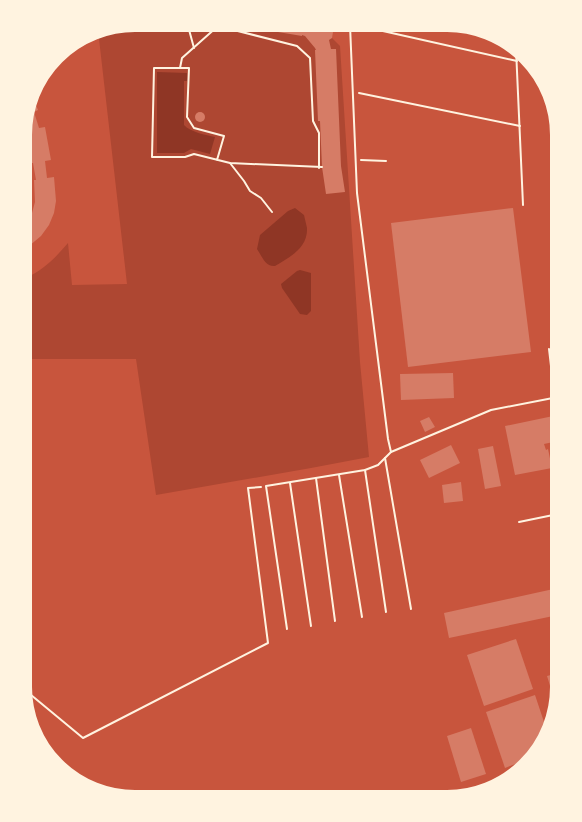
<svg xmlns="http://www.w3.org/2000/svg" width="582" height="822" viewBox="0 0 582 822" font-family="Barlow,sans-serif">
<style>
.green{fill:#ae4732}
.water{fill:#8f3625}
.building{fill:#d67c66}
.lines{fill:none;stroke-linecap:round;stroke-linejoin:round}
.path{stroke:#fff3e0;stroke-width:2}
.service{stroke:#fff3e0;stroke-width:2}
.secondary{stroke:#fff3e0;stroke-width:6}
.rim{fill:none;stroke:#fff3e0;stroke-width:2}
</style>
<rect width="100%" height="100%" fill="#c8553d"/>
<path class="green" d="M135,24L319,25L340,46L360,362L369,457L311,468L156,495L136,359H25V278C43,271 56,257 68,243L72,285L127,284L98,30Z"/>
<g class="water">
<path d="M157,72L187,73V81H184V125C190,132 206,135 215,137L210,154L191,149L184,153H157Z"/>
<path d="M295,208L304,215C305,219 306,224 307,228C308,248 290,257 275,266C265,267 262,256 257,249L260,235L288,211Z"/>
<polygon points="300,270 311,273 311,311 307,315 300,314 282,288 281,284 297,271"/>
</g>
<g class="building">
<polygon points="236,24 328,25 330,26 333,32 332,38 329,40 331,49 336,49 341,166 345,192 326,194 322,167 320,121 318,121 315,50 316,50 315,48 305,36 302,35 302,36 236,25"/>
<polygon points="33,98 38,110 34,112 39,128 45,127 51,160 45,161 47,178 54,177 56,201 54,213 49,225 41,236 29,246 25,249 25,223 32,213 35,202 34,180 36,180 33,163 31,163 26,130 27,129 25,122"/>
<circle cx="200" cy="117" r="5"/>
<polygon points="513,208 531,352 408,367 391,223"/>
<polygon points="453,373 454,398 401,400 400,374"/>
<polygon points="558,415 558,441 544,444 546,450 548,449 552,468 515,475 505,426"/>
<polygon points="429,417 435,427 425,432 420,421"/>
<polygon points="451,445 460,463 429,478 420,460"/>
<polygon points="493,446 501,486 485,489 478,449"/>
<polygon points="558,453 558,475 556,476 551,454"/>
<polygon points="461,482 463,501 444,503 442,485"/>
<polygon points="558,588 558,615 449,638 444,613"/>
<polygon points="516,639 533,689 484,706 467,655"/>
<polygon points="558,673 558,694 555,702 547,676"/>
<polygon points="535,695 546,728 539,749 526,760 505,768 486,712"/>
<polygon points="471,728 486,774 461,782 447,736"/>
</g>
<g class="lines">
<g class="path">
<polyline points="356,25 517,61"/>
<polyline points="188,26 194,48"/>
<polyline points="218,26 297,46 310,58 313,121 319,133 319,168"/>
<polyline points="516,49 523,205"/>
<polyline points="180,68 182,58 218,26 219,24"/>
<polyline points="359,93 520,126"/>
<polyline points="217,160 224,136 194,128 187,117 189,68 154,68 152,157 185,157 194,154 230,163 322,167"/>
<polyline points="361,160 386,161"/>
<polyline points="230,163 244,181 250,191 261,198 272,212"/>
<polyline points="549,349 554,392"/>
<polyline points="25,690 83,738 268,643 248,488 261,487"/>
</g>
<g class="service">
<polyline points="350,25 357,193 388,439 391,452"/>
<polyline points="385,458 411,609"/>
<polyline points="365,470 386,612"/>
<polyline points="339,475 362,617"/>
<polyline points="316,478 335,621"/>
<polyline points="290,483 311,626"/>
<polyline points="519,522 558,514"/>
<polyline points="287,629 266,486 365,470 378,465 391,452 491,410 558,397"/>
<polyline points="502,779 506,778"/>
</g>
<polyline class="secondary" points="554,117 558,168"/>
</g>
<path d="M0 0H582V822H0ZM135 31H447A104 104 0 0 1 551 135V687A104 104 0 0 1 447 791H135A104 104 0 0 1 31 687V135A104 104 0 0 1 135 31Z" fill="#fff3e0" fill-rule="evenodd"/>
<path class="rim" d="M135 31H447A104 104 0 0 1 551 135V687A104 104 0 0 1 447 791H135A104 104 0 0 1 31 687V135A104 104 0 0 1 135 31Z"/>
</svg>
